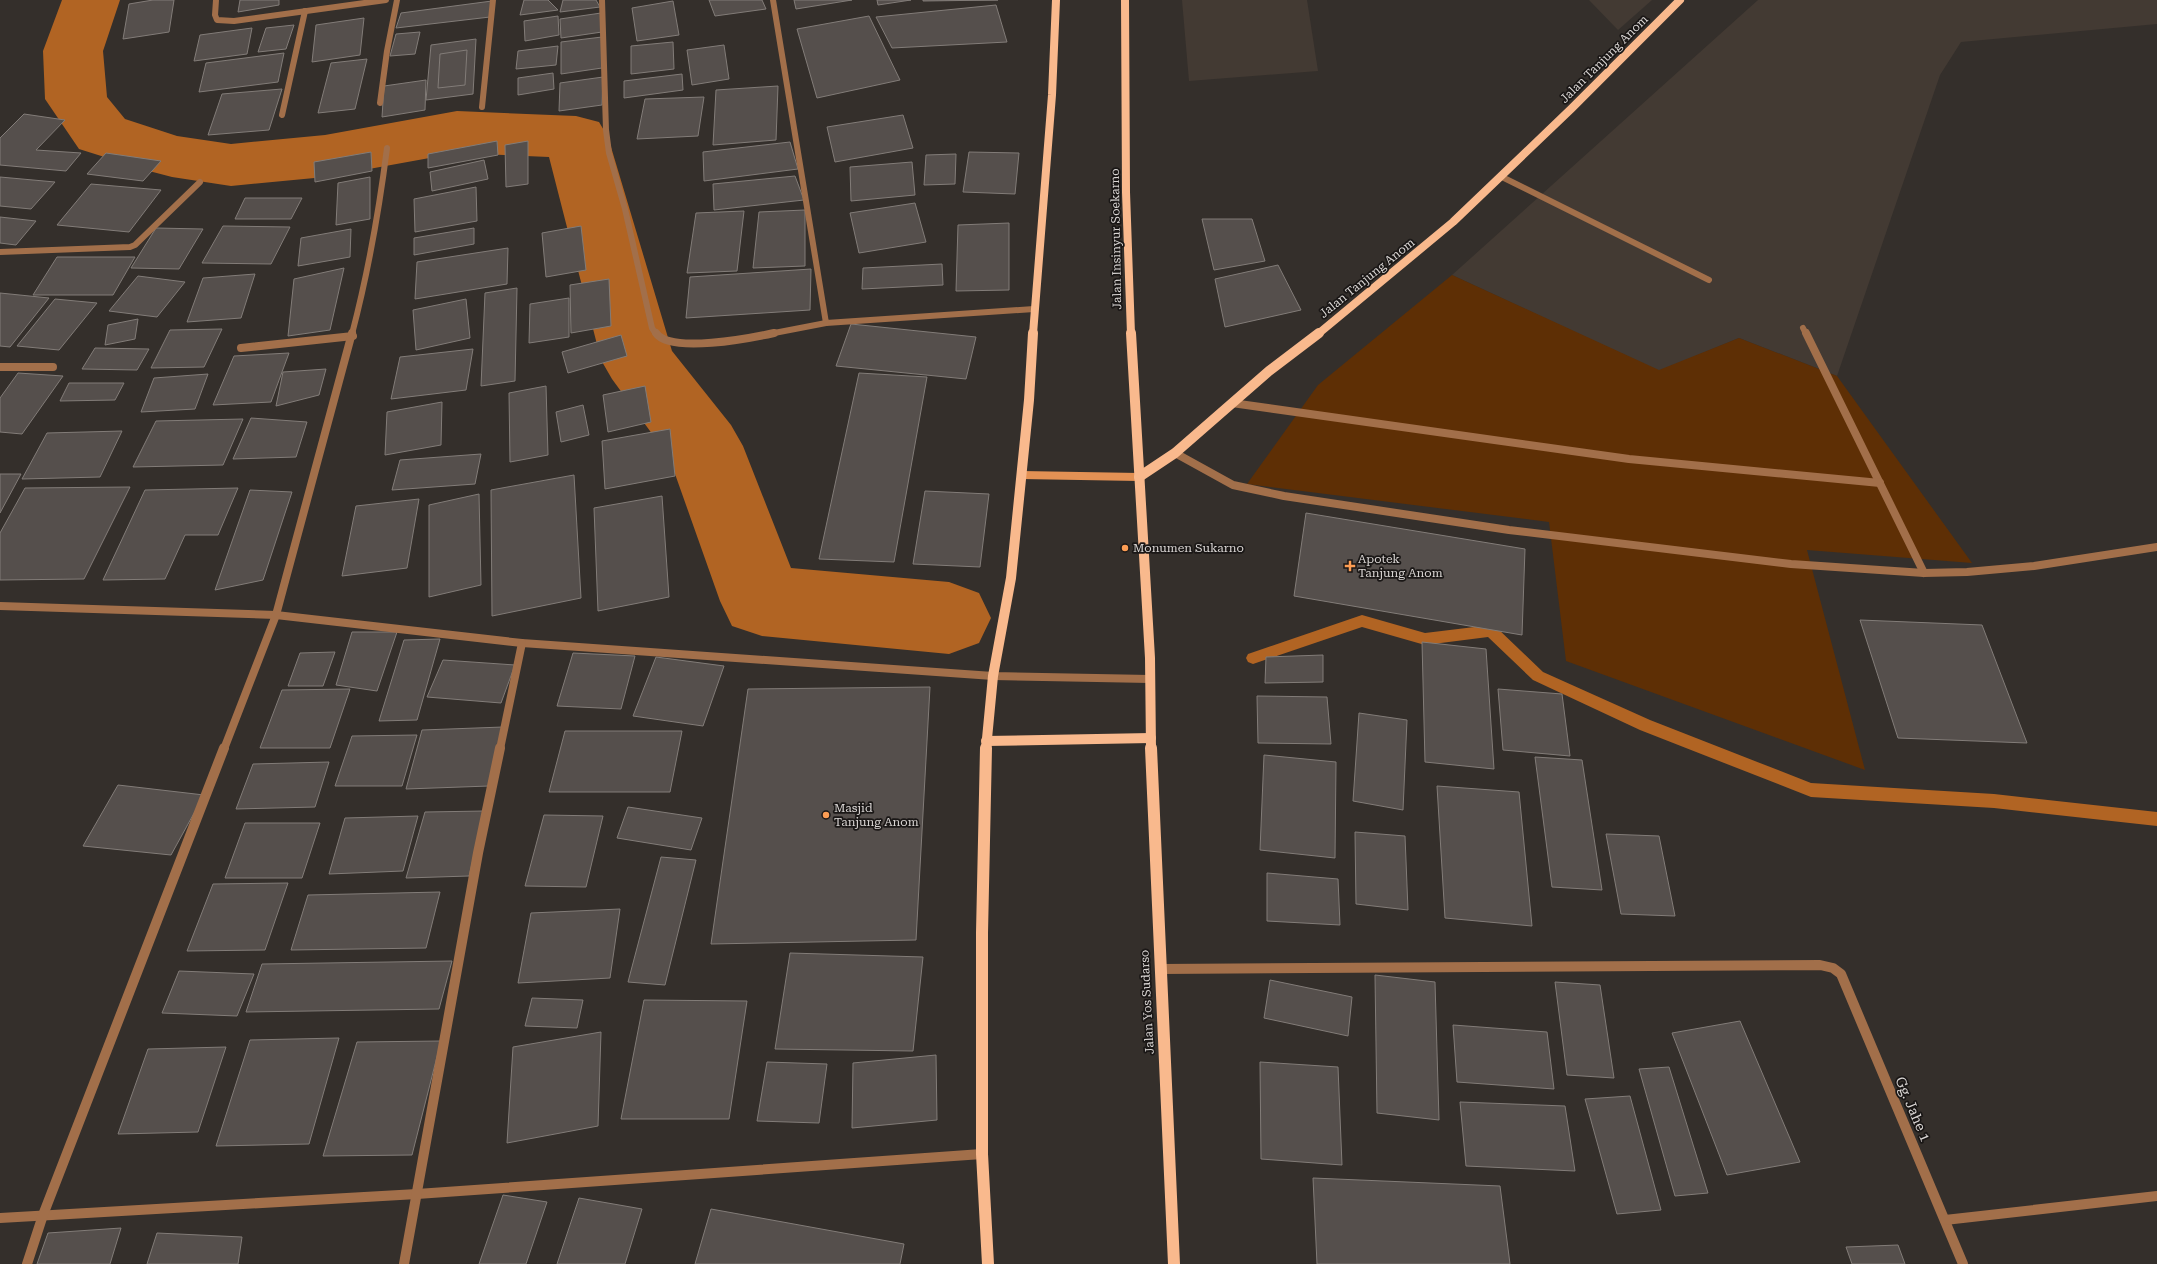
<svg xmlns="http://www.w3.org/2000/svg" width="2157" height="1264" viewBox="0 0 2157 1264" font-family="'Roboto Serif',serif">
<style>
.built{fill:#433a33}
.green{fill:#5e2f05}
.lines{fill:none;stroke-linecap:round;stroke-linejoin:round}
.stream{fill:#b16423;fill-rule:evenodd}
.river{fill:#b16423;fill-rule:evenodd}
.building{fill:#554f4c;stroke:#827c78}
.minor-far2{stroke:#a26f4a;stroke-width:6}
.minor-far1{stroke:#a26f4a;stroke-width:8}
.minor{stroke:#a26f4a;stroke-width:10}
.secondary{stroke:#e39154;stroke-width:8}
.primary-far2{stroke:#f9b98d;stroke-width:8}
.primary-far1{stroke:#f9b98d;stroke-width:10}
.primary{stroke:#f9b98d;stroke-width:12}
.poi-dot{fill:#fc9d54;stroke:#1a1716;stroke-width:1.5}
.labels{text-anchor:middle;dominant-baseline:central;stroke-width:3.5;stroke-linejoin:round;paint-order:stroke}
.street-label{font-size:12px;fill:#dbd7d5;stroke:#1a1716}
.poi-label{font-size:12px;fill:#dbd7d5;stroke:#1a1716;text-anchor:start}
.near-street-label{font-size:14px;fill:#dbd7d5;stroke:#1a1716}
</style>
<rect width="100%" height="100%" fill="#342f2b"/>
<g class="built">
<polygon points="1182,0 1307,0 1318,71 1189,81"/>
<polygon points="1589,0 1652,0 1618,30"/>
<polygon points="1758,0 2157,0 2157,24 1961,42 1940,75 1837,376 1739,338 1659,371 1452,275"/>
</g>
<polygon class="green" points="1452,275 1659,370 1739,338 1837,376 1972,563 1807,550 1865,770 1566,661 1549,522 1247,484 1318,385"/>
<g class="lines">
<polygon class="stream" points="1362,615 1425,633 1491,625 1496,627 1543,672 1650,720 1811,783 1994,794 2157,812 2157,826 1994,808 1811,797 1640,730 1533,680 1488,637 1425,645 1362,627 1253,664 1248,662 1246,658 1248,654"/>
<polygon class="river" points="62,0 120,0 103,51 107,97 125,119 177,136 231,144 325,135 457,111 576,116 599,122 608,137 672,351 731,425 743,446 791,568 949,582 979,593 991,618 979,643 949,654 762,636 732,626 720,601 669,457 612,379 601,360 549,157 457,153 325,177 231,186 172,177 149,171 79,149 45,99 43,51"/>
</g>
<g class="building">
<polygon points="153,0 174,0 169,32 123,39 129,4"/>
<polygon points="240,0 279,0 279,5 238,12"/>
<polygon points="524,0 548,0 558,10 520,15"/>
<polygon points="563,0 596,0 600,7 560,12"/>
<polygon points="709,0 762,0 766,9 715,16"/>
<polygon points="794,0 852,0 796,9"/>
<polygon points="877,0 911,0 878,5"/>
<polygon points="923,0 998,0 923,1"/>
<polygon points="492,1 490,17 396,28 401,13"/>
<polygon points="673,1 679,35 637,41 632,8"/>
<polygon points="996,5 1007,42 892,48 876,17"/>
<polygon points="601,13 602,32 561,38 560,19"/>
<polygon points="558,16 559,35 525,41 524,21"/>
<polygon points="869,16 900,80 817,98 797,29"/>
<polygon points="364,18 360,55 312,62 316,25"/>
<polygon points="294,25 286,49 258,52 266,28"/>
<polygon points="252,28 247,54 194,61 200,35"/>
<polygon points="420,32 415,54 390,56 396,34"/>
<polygon points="602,37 602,68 561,74 561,42"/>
<polygon points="476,39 473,94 426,100 431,45"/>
<polygon points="673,42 674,69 631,74 631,46"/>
<polygon points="724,45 729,79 692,85 687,50"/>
<polygon points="558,46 556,65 516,69 518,51"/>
<polygon points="467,50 465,85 438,88 440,54"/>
<polygon points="284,53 278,82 199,92 206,63"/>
<polygon points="367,59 355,109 318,113 331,63"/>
<polygon points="553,73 554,89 518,95 518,78"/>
<polygon points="682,74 683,90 624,98 624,81"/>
<polygon points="603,77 602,105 559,111 560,83"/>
<polygon points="426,80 425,110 382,117 384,86"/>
<polygon points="778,86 776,140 713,145 716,90"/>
<polygon points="282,89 269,130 208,135 222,94"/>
<polygon points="704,97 698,136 637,139 645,99"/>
<polygon points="24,114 65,120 36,150 81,153 66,171 0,165 0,138"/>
<polygon points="903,115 913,148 835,162 827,127"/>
<polygon points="497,141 498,155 428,168 428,154"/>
<polygon points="528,141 528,184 506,187 505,145"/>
<polygon points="790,142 798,169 704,181 703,152"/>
<polygon points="371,152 372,171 315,182 314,162"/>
<polygon points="969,152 1019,153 1015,194 963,192"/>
<polygon points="106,153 161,161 143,181 87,174"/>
<polygon points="956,154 955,184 924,185 926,155"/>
<polygon points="484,160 488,179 432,191 430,172"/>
<polygon points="912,162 915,195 851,201 850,167"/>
<polygon points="795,176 804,200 714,210 713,184"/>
<polygon points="0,177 55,182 31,209 0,206"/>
<polygon points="370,177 370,219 336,225 338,183"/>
<polygon points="91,184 161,190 129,232 57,225"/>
<polygon points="476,187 477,221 415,232 414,199"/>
<polygon points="245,198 302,198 291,219 235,219"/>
<polygon points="915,203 926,242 859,253 850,213"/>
<polygon points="805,210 805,266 753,268 759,212"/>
<polygon points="744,211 737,271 687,273 696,213"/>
<polygon points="0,217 36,221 16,245 0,243"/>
<polygon points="1202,219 1252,219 1265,261 1214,270"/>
<polygon points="1009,223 1009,290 956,291 958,225"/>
<polygon points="223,226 290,227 271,264 202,263"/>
<polygon points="581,226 586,270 546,277 542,233"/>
<polygon points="156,228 203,229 179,269 131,268"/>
<polygon points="474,228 474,244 414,255 414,238"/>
<polygon points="351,229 350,257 298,266 301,238"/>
<polygon points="508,248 507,284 415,299 417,262"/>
<polygon points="57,257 135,257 113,295 33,295"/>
<polygon points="942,264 943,285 862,289 863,268"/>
<polygon points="1278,265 1301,310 1225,327 1215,279"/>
<polygon points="344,268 330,330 288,336 294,279"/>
<polygon points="811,269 810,310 686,318 690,277"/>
<polygon points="255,274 241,318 187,322 203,278"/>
<polygon points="138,276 185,282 157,317 109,311"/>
<polygon points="609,279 611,326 571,333 570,285"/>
<polygon points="517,288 515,381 481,386 485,293"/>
<polygon points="0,293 49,298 10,347 0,346"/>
<polygon points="569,298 569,337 529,343 530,304"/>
<polygon points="55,299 97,303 59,350 17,346"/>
<polygon points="466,299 470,338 416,350 413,310"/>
<polygon points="138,319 135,339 105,345 108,325"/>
<polygon points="851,324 976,337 966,379 836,366"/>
<polygon points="222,329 204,367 151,368 170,330"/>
<polygon points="621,335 627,356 568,373 562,352"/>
<polygon points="95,348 149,349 137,370 82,369"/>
<polygon points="473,349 466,390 391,399 400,357"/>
<polygon points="289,353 271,402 213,405 234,356"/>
<polygon points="326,369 319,395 276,406 283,372"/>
<polygon points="18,373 63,376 22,434 0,432 0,398"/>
<polygon points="859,373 927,377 894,562 819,559"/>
<polygon points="208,374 195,409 141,412 154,378"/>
<polygon points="69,383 124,383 115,400 60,401"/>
<polygon points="546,386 548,455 510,462 509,393"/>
<polygon points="645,386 651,422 608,432 603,395"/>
<polygon points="442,402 441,445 385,455 387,412"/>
<polygon points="583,405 589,435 561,442 556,412"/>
<polygon points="251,418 307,422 296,457 233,459"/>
<polygon points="243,419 223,465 133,467 156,421"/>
<polygon points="670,429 675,476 605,489 602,441"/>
<polygon points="122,431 100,477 22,479 47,433"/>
<polygon points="481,454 475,484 392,490 400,460"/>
<polygon points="0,474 21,474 0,513"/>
<polygon points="574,475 581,598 492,616 491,490"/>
<polygon points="130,487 84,579 0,580 0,533 25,488"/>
<polygon points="238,488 218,535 185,535 165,579 103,580 145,490"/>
<polygon points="250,490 292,492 263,580 215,590"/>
<polygon points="925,491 989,494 980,567 913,564"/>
<polygon points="479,494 481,585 429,597 429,505"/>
<polygon points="662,496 669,597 598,611 594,508"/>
<polygon points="419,499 407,568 342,576 356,506"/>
<polygon points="1306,513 1525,549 1522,635 1294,596"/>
<polygon points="1860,620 1982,625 2027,743 1898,738"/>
<polygon points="352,632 397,632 377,691 336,685"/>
<polygon points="440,639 417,720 379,721 404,640"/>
<polygon points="1422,642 1486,649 1494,769 1425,762"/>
<polygon points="335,652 323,686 288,686 300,653"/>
<polygon points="573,653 635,656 621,709 557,706"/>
<polygon points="1323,655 1323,682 1265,683 1266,657"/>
<polygon points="656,657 724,666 703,726 633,716"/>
<polygon points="443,660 515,665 501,703 427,697"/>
<polygon points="930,687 916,940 711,944 748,689"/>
<polygon points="350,689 330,748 260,748 282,690"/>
<polygon points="1498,689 1562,694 1570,756 1503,750"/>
<polygon points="1257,696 1327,697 1331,744 1258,743"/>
<polygon points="1359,713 1407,720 1403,810 1353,801"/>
<polygon points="503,727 489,786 406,789 422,730"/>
<polygon points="565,731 682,731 670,792 549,792"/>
<polygon points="417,735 402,786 335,786 352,736"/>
<polygon points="1264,755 1336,762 1335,858 1260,850"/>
<polygon points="1535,757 1582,760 1602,890 1552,887"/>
<polygon points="329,762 315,807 236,809 253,764"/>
<polygon points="118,785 204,795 171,855 83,846"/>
<polygon points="1437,786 1519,792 1532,926 1445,918"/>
<polygon points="628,807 702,818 691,850 617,838"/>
<polygon points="485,811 469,876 406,878 425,812"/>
<polygon points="544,815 603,816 586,887 525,886"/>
<polygon points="418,816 403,871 329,874 345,818"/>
<polygon points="245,823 320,823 302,878 225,878"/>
<polygon points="1355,832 1405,836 1408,910 1356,904"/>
<polygon points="1606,834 1659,836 1675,916 1621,914"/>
<polygon points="661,857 696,860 665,985 628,982"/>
<polygon points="1267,873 1338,879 1340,925 1267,921"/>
<polygon points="288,883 265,950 187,951 213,884"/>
<polygon points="440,892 426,948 291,950 308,895"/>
<polygon points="620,909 610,978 518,983 531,913"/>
<polygon points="790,953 923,957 913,1051 775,1049"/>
<polygon points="452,961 439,1009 246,1012 262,964"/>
<polygon points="179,971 254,974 237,1016 162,1013"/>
<polygon points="1375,975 1435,982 1439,1120 1377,1113"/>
<polygon points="1270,980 1352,997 1348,1036 1264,1018"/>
<polygon points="1555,982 1600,985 1614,1078 1567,1075"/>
<polygon points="532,998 583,1000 577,1028 525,1026"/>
<polygon points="644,1000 747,1001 729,1119 621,1119"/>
<polygon points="1740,1021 1800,1162 1727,1175 1672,1033"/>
<polygon points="1453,1025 1547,1032 1554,1089 1457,1082"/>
<polygon points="601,1032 598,1126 507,1143 513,1047"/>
<polygon points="339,1038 309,1144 216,1146 250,1040"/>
<polygon points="441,1041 412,1155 323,1156 357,1042"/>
<polygon points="226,1047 198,1132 118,1134 148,1049"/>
<polygon points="936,1055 937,1120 852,1128 853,1063"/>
<polygon points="767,1062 827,1064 819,1123 757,1121"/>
<polygon points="1260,1062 1338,1067 1342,1165 1261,1159"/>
<polygon points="1669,1067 1708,1193 1675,1196 1639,1069"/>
<polygon points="1630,1096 1661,1210 1617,1214 1585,1099"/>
<polygon points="1460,1102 1565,1106 1575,1171 1466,1166"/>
<polygon points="1313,1178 1500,1186 1510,1264 1317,1264"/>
<polygon points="503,1195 547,1202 526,1264 479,1264"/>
<polygon points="579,1198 642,1209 625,1264 557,1264"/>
<polygon points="711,1209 904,1244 900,1264 695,1264"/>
<polygon points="121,1228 110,1264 37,1264 48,1233"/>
<polygon points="157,1233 242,1237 238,1264 147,1264"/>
<polygon points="1898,1245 1905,1264 1852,1264 1846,1247"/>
</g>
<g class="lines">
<g class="minor-far2">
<polyline points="216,0 215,15 217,20 234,21 386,0"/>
<polyline points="602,0 606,130 609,153 625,209 652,328 656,334"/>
<polyline points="773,0 826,323 1034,309"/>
<polyline points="380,103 387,51 397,0"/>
<polyline points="482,107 493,0"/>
<polyline points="282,115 305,11"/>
<polyline points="1502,177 1709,280"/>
<polyline points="0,252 130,247 135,245 200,182"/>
<polyline points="1803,328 1806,334"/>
<path d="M352,334C368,273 379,211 387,148"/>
<polyline points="769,334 826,323"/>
</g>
<g class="minor-far1">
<path d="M656,333C670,354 751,338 774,333"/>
<polyline points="1806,333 1924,573"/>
<polyline points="241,348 353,336"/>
<polyline points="0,367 53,367"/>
<polyline points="1232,403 1629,459 1880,483"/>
<polyline points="1175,453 1233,485 1284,496 1509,530 1791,564 1924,573 1967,572 2034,566 2157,547"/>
<polyline points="0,606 276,615 522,643 993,676 1150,679"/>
<polyline points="224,749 276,615 352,333"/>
<polyline points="500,749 522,643"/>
</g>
<g class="minor">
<polyline points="1160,969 1820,965 1833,968 1841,974 1963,1264"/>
<polyline points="0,1218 417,1194 982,1154"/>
<polyline points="1945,1220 2157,1196"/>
<polyline points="27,1264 43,1215 224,748"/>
<polyline points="404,1264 478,853 500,748"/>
</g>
<polyline class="secondary" points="1021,475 1139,477"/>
<g class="primary-far2">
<polyline points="1125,0 1126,192 1131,334"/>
<polyline points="1033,334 1052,95 1056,0"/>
<polyline points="1318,334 1453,222 1571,109 1680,0"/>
</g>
<g class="primary-far1">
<polyline points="1131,333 1150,658 1151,749"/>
<polyline points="1139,477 1175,453 1269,371 1319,333"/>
<polyline points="986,741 1151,738"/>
<polyline points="986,749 993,676 1011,578 1029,400 1033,333"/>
</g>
<g class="primary">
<polyline points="986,748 982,933 982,1154 988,1264"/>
<polyline points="1151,748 1174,1264"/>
</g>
</g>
<g class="poi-dot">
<circle cx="1125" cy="548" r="4"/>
<path d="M1348 560h4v4h4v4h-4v4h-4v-4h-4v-4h4z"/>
<circle cx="826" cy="815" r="4"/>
</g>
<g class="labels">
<g class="street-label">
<text transform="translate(1604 59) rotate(-45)">Jalan Tanjung Anom</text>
<text transform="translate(1116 239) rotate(-91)">Jalan Insinyur Soekarno</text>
<text transform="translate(1367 278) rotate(-39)">Jalan Tanjung Anom</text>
<text transform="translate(1147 1002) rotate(-93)">Jalan Yos Sudarso</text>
</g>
<g class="poi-label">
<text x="1133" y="548">Monumen Sukarno</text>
<text x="1358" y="559">Apotek<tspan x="1358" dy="14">Tanjung Anom</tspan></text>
<text x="834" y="808">Masjid<tspan x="834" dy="14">Tanjung Anom</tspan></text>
</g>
<g class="near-street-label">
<text transform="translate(1913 1109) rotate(67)">Gg. Jahe 1</text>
</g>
</g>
</svg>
